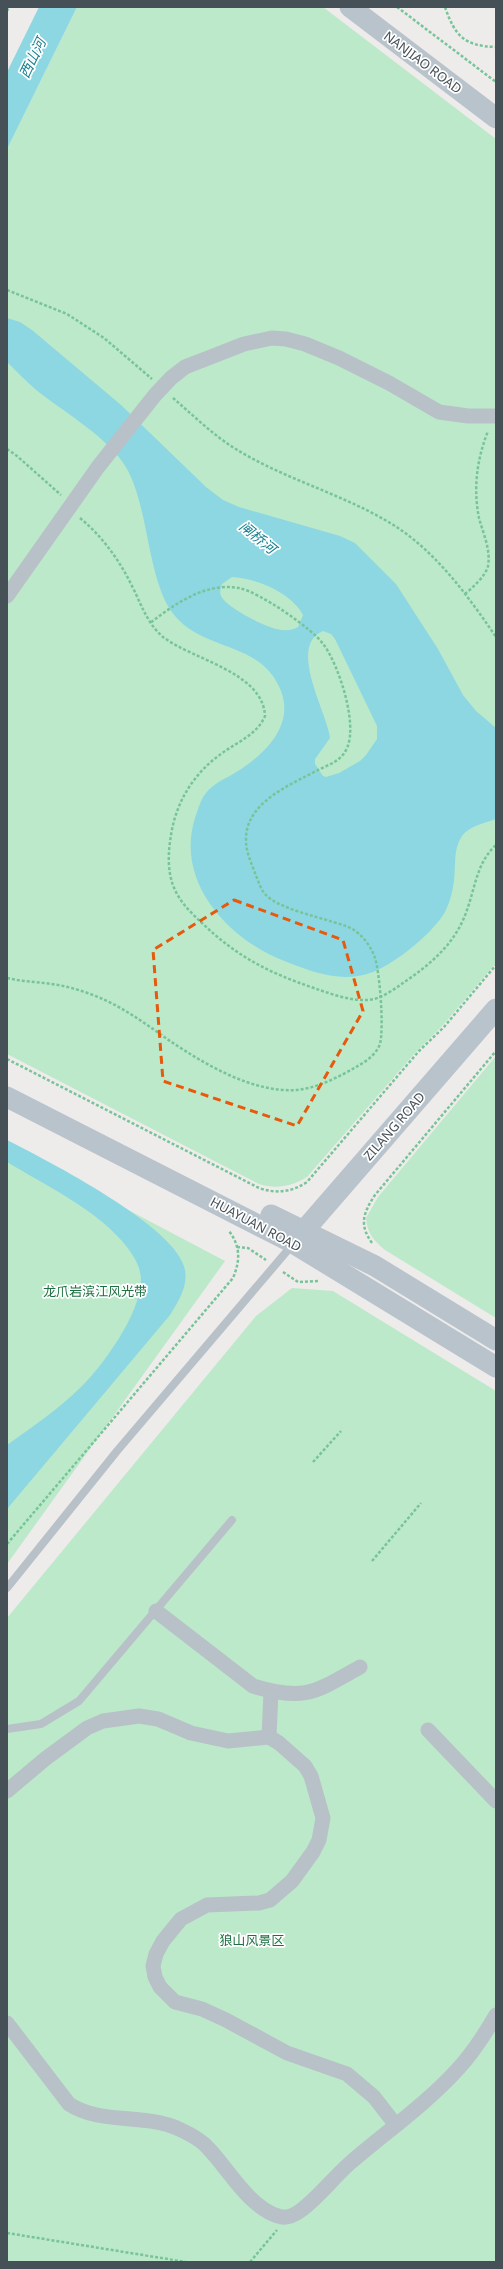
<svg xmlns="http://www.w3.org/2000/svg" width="503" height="2269" viewBox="0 0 503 2269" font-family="'Noto Sans','Noto Sans SC',sans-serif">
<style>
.green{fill:#bce9ca}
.water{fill:#8dd7e2;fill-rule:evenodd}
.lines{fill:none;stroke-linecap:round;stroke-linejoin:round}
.path{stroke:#78c499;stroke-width:2.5;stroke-dasharray:3 2;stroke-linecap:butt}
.lane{stroke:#b8c1c7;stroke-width:8}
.street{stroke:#b8c1c7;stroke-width:15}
.secondary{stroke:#b8c3cc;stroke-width:21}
.marked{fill:none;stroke:#e8590c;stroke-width:3;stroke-dasharray:8 5;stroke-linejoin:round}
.labels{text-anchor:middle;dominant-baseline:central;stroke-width:3.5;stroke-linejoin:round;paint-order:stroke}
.street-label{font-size:13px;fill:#465057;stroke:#fff}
.park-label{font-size:13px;fill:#1e7041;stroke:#fff}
.water-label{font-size:14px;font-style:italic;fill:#188090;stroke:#fff}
</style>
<rect width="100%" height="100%" fill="#eeebeb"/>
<g class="green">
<path d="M77,7H323L496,139V963L443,1025L414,1054L307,1177C291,1187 276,1189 259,1184L7,1054V149Z"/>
<path d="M496,1056V1318L385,1250C374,1241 367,1233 366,1218L378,1197Z"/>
<polygon points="7,1146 225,1261 7,1564"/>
<polygon points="292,1288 333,1291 496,1391 496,2262 7,2262 7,1618 256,1316"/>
</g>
<g class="water">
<polygon points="39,7 77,7 7,149 7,72"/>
<path d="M7,318L20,322L32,330L121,405L206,487L223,500L239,507L340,536L355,543L396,584L438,649L463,695L476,711L496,728V819C485,823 469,826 462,836C453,849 456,865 454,880C453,890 450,902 445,912C432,934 397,962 373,972C342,984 312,972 282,960C227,938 175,881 195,818C198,810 200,800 206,793C214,783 223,780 233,774C262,757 295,727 281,691C262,641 205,652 175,616C147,583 150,511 127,469C110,438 62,411 35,389C25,380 16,371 7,362ZM232,577C256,578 292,593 303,615L298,627C291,631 284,631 277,629C265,627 226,607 221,596C219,592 221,588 222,584ZM323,631L331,634L335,639L377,726V739L366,755L360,761L339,773L326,777L323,776L315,764V759L330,738C327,712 287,646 323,631Z"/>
<path d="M7,1140C46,1160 178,1227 185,1270C188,1287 178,1302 170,1315L7,1509V1445C32,1427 59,1409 81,1387C103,1366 148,1304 140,1272C138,1261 129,1249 122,1241C92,1207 45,1185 7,1162Z"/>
</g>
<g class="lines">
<g class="path">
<polyline points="397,7 496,82"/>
<path d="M445,7C455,36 464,46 496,47"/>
<polyline points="7,11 9,7"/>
<polyline points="7,290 67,314 104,338 152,379"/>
<path d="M173,398C194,416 215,437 239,451C289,481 346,495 395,526C437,553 468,596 496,637"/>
<polyline points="7,449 17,456 61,495"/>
<path d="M80,518C103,537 120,561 133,588C142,606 147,623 163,637C193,660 263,672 265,716C257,735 237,742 221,754C194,773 176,802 171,835C168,853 167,873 175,890C181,903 192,914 202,923C236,956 269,973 314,988C331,994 350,1001 368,1000C381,999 393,990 403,983C431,964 456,943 467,910C475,888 477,862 496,845"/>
<path d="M465,594C473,587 485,577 488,566C491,550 483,533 479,518C473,488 477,459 488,431"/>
<path d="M7,978C24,982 41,982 58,985C75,988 92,994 107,1001C130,1012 150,1027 170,1041C206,1065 253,1093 297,1090C317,1088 339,1077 356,1067C365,1062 376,1055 380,1044C384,1028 380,974 375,958C372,949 366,940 359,934C352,927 343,925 333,922C315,916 277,908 265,894C260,888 258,880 255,873C251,862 246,852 246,840C245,802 292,784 320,769C331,764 342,760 347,748C358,724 339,666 324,645C312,628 259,592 239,588C205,582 175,604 150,623"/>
<path d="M7,1059L259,1188C276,1194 292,1192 307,1182L419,1051L444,1027L496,965"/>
<path d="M372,1243C359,1225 363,1213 375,1195L496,1051"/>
<polyline points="237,1247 248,1248 266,1260"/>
<polyline points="283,1272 298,1282 319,1281"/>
<polyline points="313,1462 341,1431"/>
<path d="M7,1544L233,1278C240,1261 241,1247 229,1231"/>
<polyline points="372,1561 421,1503"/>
<polyline points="7,2233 186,2262"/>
<polyline points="250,2262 277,2230"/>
</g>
<g class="lane">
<polyline points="7,1588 117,1451 293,1244"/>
<polyline points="7,1729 41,1724 79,1701 232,1520"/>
</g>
<g class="street">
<polyline points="7,596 98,467 155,395 171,378 185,367 244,344 272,338 286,339 305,344 339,358 389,383 439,412 468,416 496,416"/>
<path d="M156,1611L253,1686C305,1702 315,1692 360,1667"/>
<polyline points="428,1730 496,1801"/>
<polyline points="269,1737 271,1691"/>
<polyline points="7,1791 45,1759 87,1728 103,1721 139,1716 158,1719 191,1733 228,1741 269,1737 279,1743 305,1766 311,1776 323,1818 319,1840 313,1852 292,1881 270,1900 259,1903 207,1905 181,1919 163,1941 156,1954 153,1966 155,1977 160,1987 175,2002 202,2009 226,2020 287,2053 347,2074 374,2097 395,2124"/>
<path d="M7,2023L69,2104C101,2125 144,2113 179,2129C190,2134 202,2140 209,2149C229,2170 249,2207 278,2216C286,2219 293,2216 300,2211C318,2198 333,2178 350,2163C386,2132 426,2104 457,2070C473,2053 485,2034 496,2015"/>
</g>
<g class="secondary">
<polyline points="350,7 496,118"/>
<polyline points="7,1097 293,1243 496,1367"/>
<polyline points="271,1215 375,1266 496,1340"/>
<polyline points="295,1241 496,1009"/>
</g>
</g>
<path class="marked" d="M234,900L343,940L363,1011L297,1126L163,1081L153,950Z"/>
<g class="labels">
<g class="street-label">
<text transform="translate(423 62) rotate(37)">NANJIAO ROAD</text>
<text transform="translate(394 1126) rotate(-49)">ZILANG ROAD</text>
<text transform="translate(256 1224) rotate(28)">HUAYUAN ROAD</text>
</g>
<g class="park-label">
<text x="95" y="1291">龙爪岩滨江风光带</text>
<text x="252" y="1940">狼山风景区</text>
</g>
<g class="water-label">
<text transform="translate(32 58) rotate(-64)">西山河</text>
<text transform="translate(258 537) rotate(39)">闸桥河</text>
</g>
</g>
<rect width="503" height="2269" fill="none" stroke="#465057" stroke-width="16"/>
</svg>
